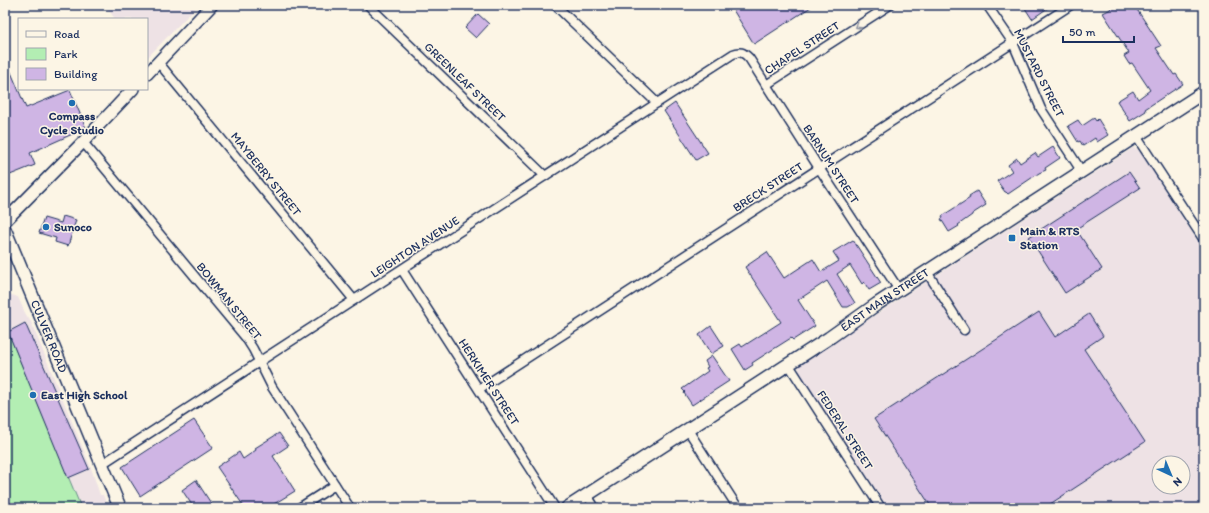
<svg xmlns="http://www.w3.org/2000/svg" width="1209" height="513" viewBox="0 0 1209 513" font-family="Itim,sans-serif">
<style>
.built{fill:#eee2e5;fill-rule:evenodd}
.green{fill:#b3eeb3;stroke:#678e88}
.building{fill:#cfb5e4;stroke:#1b2f5e}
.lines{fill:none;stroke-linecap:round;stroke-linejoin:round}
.street-casing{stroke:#1b2f5e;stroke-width:11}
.secondary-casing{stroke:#1b2f5e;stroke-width:14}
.primary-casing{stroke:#1b2f5e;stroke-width:15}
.street{stroke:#fcf5e5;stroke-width:8}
.secondary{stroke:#fcf5e5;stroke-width:11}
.primary{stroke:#fcf5e5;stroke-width:12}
.oneway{stroke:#8c92a2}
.poi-dot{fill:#1f6fb2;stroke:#fcf5e5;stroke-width:1.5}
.labels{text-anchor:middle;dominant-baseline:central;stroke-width:3;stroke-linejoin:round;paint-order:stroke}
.street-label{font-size:12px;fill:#1b2f5e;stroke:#fcf5e5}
.poi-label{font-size:12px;font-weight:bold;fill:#1b2f5e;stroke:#fcf5e5;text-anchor:start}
</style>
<rect width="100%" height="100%" fill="#fcf5e5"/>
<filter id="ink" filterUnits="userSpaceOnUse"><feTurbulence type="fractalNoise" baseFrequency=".025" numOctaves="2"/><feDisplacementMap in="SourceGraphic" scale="8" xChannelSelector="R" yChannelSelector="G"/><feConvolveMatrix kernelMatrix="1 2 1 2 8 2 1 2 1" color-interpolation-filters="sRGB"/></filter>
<g filter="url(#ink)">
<g class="built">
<polygon points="105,5 198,5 147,58 147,19 115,19"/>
<path d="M1133,148L1137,149L1141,153L1204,251V508H888L799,372V366L801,363ZM1159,463H1183V487H1159Z"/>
<polygon points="5,293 18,297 25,313 31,322 91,468 100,495 103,495 108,508 5,508"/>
</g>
<polygon class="green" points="5,328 8,332 80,505 72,508 5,508"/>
<g class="building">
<polygon points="730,5 814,5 754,44"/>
<polygon points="1023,5 1052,5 1032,19"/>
<polygon points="1108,5 1134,5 1161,46 1156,48 1174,75 1176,74 1183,84 1145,109 1146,111 1130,121 1117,101 1133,91 1138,99 1150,90 1132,63 1129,64 1124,56 1129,53 1103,13 1111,9"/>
<polygon points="478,14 489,24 476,38 465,28"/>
<polygon points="5,58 26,108 70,90 86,128 30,153 35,165 10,175 5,162"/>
<polygon points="675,103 708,153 696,160 664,111"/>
<polygon points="1094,118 1096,121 1098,119 1108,135 1097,142 1095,138 1083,146 1080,141 1078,142 1068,126 1078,120 1082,126"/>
<polygon points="1053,147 1060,158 1045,168 1046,170 1039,173 1008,194 1006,192 1005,192 997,181 1012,171 1008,165 1017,158 1020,163 1035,153 1038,157"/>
<polygon points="1129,172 1140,188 1076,229 1102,269 1065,293 1029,237"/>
<polygon points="977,191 986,205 972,214 972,215 958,225 959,226 949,232 941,219 943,218 942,216 970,198 969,196"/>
<polygon points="63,216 76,220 68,246 55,242 56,238 39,233 44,218 61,223"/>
<polygon points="853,240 881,283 869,290 864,282 862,284 850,265 837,274 855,303 848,307 843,307 827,281 798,300 815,326 793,340 791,338 772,350 752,363 753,365 745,370 732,349 740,344 742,347 781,322 745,267 767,252 784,278 813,259 821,272 839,261 833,252"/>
<polygon points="1039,312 1055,337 1089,314 1103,336 1084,349 1145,442 1044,508 932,508 874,419"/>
<polygon points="25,323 89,469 68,478 8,332"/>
<polygon points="711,326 724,346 711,354 699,335"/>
<polygon points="712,356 729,381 692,405 684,393 685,392 682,389 708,371 706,368 708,367 705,361"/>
<polygon points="194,420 213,448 140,496 122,467"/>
<polygon points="279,433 288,446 273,456 295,491 274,504 276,508 245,508 217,467 239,452 243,459 256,450 255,448"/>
<polygon points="196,480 214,508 194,508 182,490"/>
</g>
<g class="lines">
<g class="street-casing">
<g id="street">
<polyline points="368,5 545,176"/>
<polyline points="555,5 657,103"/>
<polyline points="987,5 1013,43 1041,109 1082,172"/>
<polyline points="158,62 354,300"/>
<polyline points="766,85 890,5"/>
<polyline points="1136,136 1204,240"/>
<polyline points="83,142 246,338 253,349 272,387 350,508"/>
<polyline points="402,270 555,508"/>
<polyline points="927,272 964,330"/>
<polyline points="789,365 881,508"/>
<polyline points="479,389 1071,5"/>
<polyline points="688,430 738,508"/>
<path d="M102,464L657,103L733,54C740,51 743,52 749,58L819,168L899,290"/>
<polyline points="587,495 595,508"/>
<polyline points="299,508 335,485"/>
</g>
</g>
<g class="secondary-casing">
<g id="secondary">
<polyline points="147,74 212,5"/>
<polyline points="5,221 83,142 133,89"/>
</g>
</g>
<g class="primary-casing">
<g id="primary">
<path id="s1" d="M5,230L120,508"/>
<path id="s2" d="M567,508L829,338L877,304L1204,92"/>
</g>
</g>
<use href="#street" class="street"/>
<use href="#secondary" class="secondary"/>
<use href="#primary" class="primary"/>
</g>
<defs><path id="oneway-chevron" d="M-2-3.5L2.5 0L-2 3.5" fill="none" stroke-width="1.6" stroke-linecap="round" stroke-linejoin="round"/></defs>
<use class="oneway" href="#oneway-chevron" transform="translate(858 26) rotate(147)"/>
</g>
<g class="poi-dot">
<circle cx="72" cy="103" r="4"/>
<circle cx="46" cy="227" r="4"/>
<rect x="1008" y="234" width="8" height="8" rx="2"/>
<circle cx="33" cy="395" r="4"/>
</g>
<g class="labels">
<g class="street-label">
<text transform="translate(802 48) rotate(-33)">CHAPEL STREET</text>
<text transform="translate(1039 73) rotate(63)">MUSTARD STREET</text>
<text transform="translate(465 82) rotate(44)">GREENLEAF STREET</text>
<text transform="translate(831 164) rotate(57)">BARNUM STREET</text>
<text transform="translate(266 174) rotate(51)">MAYBERRY STREET</text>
<text transform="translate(768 187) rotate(-33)">BRECK STREET</text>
<text transform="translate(415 247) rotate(-33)">LEIGHTON AVENUE</text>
<text stroke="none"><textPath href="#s2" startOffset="380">EAST MAIN STREET</textPath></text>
<text transform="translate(229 301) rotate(51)">BOWMAN STREET</text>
<text stroke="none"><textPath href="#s1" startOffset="115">CULVER ROAD</textPath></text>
<text transform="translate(489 382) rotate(57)">HERKIMER STREET</text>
<text transform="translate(845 430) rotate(57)">FEDERAL STREET</text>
</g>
<g class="poi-label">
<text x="72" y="116" text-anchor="middle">Compass<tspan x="72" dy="14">Cycle Studio</tspan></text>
<text x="54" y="227">Sunoco</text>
<text x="1020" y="231">Main &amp; RTS<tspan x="1020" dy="14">Station</tspan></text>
<text x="41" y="395">East High School</text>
</g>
</g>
<rect width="1209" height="513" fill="none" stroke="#fcf5e5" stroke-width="20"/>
<rect x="10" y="10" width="1189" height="493" fill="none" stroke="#1b2f5e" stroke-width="1.5" filter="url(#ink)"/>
<rect x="18" y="18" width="130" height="72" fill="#fcf5e5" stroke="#a2a6af"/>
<rect x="26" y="31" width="20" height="6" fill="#fcf5e5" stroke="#a2a6af"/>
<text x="54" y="38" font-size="12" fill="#1b2f5e">Road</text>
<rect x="26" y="48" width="20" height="12" fill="#b3eeb3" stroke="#a2a6af"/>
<text x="54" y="58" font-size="12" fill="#1b2f5e">Park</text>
<rect x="26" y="68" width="20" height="12" fill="#cfb5e4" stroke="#a2a6af"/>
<text x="54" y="78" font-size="12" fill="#1b2f5e">Building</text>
<g transform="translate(1171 475) rotate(136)"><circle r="19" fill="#fcf5e5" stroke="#a2a6af"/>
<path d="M0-3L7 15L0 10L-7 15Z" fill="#1f6fb2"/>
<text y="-6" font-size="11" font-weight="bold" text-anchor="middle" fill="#1b2f5e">N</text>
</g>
<path d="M1063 36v6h71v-6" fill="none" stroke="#1b2f5e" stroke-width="2"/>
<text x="1069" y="36" font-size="12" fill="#1b2f5e" stroke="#fcf5e5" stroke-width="3" paint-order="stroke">50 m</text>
</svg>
